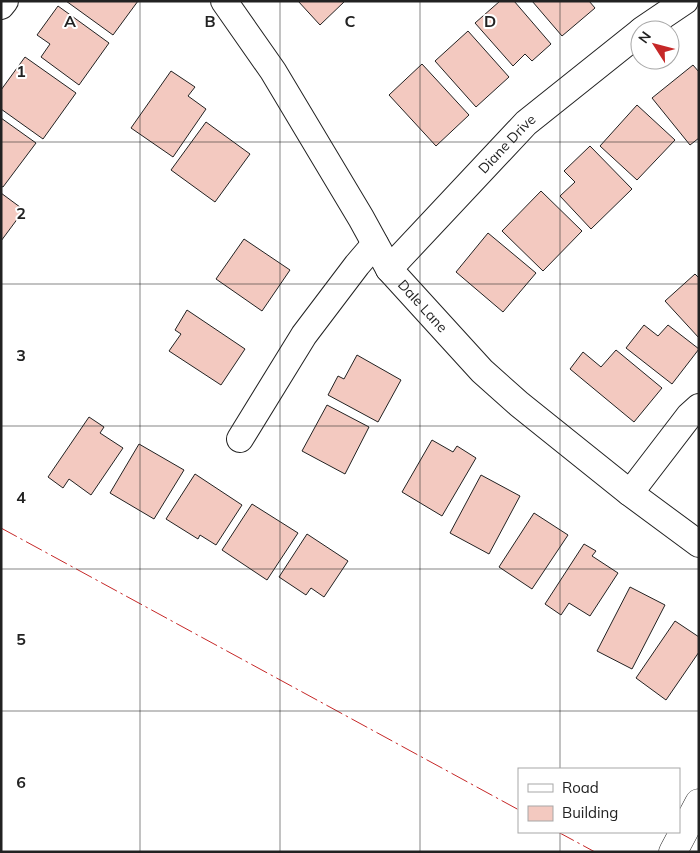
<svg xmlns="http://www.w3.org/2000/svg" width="700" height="853" viewBox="0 0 700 853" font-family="Mulish,sans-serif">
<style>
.building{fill:#f3c9c0;stroke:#222}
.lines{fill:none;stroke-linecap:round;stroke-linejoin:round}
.minor-casing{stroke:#222;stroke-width:28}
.major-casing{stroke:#222;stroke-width:29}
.minor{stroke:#fff;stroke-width:26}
.major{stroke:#fff;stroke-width:28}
.power{stroke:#c62828;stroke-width:1;stroke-dasharray:18 4 2.5 4;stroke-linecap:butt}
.grid{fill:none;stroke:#222;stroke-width:1;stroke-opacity:0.55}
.labels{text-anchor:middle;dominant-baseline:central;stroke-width:4;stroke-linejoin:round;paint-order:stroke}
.street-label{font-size:14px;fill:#222;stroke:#fff}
.grid-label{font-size:16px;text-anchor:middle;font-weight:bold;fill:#222;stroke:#fff;stroke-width:4;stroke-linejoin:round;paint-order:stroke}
</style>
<rect width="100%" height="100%" fill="#fff"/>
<g class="building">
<polygon points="66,1 138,1 113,35"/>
<polygon points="298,1 345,1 320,25"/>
<polygon points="500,1 514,1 551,44 532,61 525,54 513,66 475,23"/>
<polygon points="532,1 589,1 595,8 562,36"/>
<polygon points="58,6 109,43 79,85 41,57 50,44 37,35"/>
<polygon points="468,31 509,77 476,107 435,61"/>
<polygon points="25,57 76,93 43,139 1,109 1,90"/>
<polygon points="422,64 469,115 436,146 389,95"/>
<polygon points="693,65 699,72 699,138 690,145 652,98"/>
<polygon points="171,71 195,87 188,96 206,109 173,157 131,128"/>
<polygon points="637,105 675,140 637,180 600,146"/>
<polygon points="1,118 36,143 3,187 1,186"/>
<polygon points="206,122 250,154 215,202 171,170"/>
<polygon points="590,146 632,189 591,229 560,196 575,182 564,171"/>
<polygon points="541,191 582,231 543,271 502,231"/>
<polygon points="1,193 24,210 1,241"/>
<polygon points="488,233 536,273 503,312 456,272"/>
<polygon points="244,239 290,270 262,311 216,279"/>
<polygon points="695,274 699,278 699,338 665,301"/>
<polygon points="187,310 245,349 221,385 169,351 181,334 175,330"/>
<polygon points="644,325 658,336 668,325 699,349 672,384 626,348"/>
<polygon points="616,350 662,388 634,422 570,369 583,352 601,367"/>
<polygon points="357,355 401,380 378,422 328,395 338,376 344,379"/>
<polygon points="327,405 369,427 345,474 302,451"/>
<polygon points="89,417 104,427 100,433 123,448 91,495 69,479 63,488 48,477"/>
<polygon points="432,440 453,452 457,446 476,458 442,516 402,492"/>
<polygon points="139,444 184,470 154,519 110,493"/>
<polygon points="195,474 242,505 216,545 200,535 198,539 166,519"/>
<polygon points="481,475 520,496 489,554 450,533"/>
<polygon points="252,504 298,533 267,580 222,550"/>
<polygon points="534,513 568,535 532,589 499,567"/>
<polygon points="307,534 348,561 324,597 311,588 306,595 279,577"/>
<polygon points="584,544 596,551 592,556 618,573 590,616 569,603 561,615 545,604"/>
<polygon points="630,587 665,605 632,669 597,651"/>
<polygon points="675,621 699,637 699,652 666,700 636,678"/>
</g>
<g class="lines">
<g class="minor-casing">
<g id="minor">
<path id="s1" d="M224,1L273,71L361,218L389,269L482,371L519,404L630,493L699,544"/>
<polyline points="1,6 5,1"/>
<polyline points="642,30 685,1"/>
<path id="s2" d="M389,269L526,123L640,32"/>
<polyline points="240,439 304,335 357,265 375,244"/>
<polyline points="630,493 689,416 699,407"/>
</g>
</g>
<g class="major-casing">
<polyline id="major" points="673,852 699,803"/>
</g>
<use href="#minor" class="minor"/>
<use href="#major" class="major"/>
<g class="power">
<polyline points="1,528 519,810"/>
<polyline points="558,832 595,852"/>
</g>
</g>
<path class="grid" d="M140,1V852M280,1V852M420,1V852M560,1V769M1,142H699M1,284H699M1,426H699M1,569H699M1,711H699M560,832V852"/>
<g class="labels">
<g class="street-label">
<text stroke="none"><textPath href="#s2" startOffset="172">Diane Drive</textPath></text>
<text stroke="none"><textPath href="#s1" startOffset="365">Dale Lane</textPath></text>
</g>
</g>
<g class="grid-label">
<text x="70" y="27">A</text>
<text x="210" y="27">B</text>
<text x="350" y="27">C</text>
<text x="490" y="27">D</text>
<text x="21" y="77">1</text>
<text x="21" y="219">2</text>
<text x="21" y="361">3</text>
<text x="21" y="503">4</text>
<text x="21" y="645">5</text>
<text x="21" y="788">6</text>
</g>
<rect width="700" height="853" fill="none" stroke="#222222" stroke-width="5"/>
<rect x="518" y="768" width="162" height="65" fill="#ffffff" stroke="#a7a7a7"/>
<rect x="528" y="784" width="25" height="8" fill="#ffffff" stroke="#a7a7a7"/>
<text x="562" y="793" font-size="15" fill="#222222">Road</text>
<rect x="528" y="806" width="25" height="15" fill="#f3c9c0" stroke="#a7a7a7"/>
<text x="562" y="818" font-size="15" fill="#222222">Building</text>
<g transform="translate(655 45) rotate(306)"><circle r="24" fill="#ffffff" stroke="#a7a7a7"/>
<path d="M0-4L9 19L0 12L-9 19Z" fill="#c62828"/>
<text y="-8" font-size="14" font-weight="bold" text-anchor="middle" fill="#222222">N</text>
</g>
</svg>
